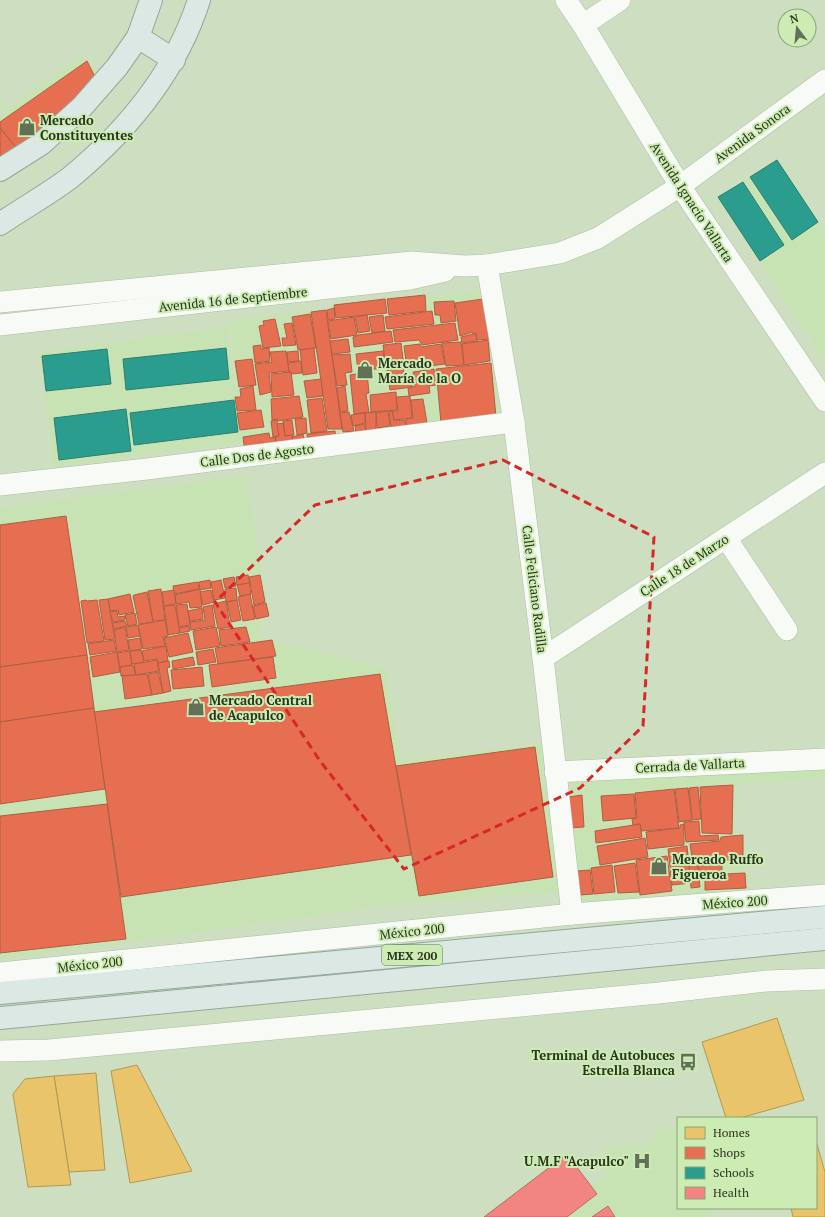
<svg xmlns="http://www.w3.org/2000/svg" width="825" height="1217" viewBox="0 0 825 1217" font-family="'PT Serif',serif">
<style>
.built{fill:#c8e3b3}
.homes{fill:#e9c46a;stroke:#af9954}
.shops{fill:#e76f51;stroke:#ae5e42}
.schools{fill:#2a9d8f;stroke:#2a7e6d}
.health{fill:#f28482;stroke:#b66c64}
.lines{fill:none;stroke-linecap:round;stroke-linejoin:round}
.minor-casing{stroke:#afbca4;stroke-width:22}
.major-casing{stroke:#90a999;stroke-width:24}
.minor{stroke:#f8faf6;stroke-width:21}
.major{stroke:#dce8e4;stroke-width:22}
.marked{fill:none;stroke:#d62828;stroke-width:3;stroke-dasharray:8 5;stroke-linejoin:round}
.labels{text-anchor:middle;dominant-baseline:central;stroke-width:4;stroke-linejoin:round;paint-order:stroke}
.shield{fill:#cdecb4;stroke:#5a6c4c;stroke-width:1}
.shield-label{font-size:12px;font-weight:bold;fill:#29351f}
.poi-label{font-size:13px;font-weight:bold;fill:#29351f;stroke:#cdecb4;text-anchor:start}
.street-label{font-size:13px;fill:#29351f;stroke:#cdecb4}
</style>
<rect width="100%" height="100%" fill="#cedfc1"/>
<g class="built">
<polygon points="82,55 103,78 0,167 0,89 5,110"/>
<polygon points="777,160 825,234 825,361 718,197"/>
<polygon points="482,290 501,420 244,453 243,443 54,467 39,352 228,327 241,428 230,321"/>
<polygon points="246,476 270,616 259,619 263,640 272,640 386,669 401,760 544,744 559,892 397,904 0,960 0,508"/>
<polygon points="825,748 825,778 571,794 571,766"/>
<polygon points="739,784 735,834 744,834 750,898 576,909 563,796"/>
<polygon points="678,1128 678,1208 709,1208 711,1217 482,1217 571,1149 591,1186 607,1174 603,1146 654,1144 654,1129"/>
</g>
<g class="homes">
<polygon points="777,1018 804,1100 740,1118 726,1118 702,1042"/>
<polygon points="137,1065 192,1171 130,1183 111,1071"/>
<polygon points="96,1073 105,1170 69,1172 54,1076"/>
<polygon points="54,1076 71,1185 28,1187 13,1094 25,1079"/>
<polygon points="816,1141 825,1172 825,1217 793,1217 791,1208 816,1208"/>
</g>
<g class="shops">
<polygon points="87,61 96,79 81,97 19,151 0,128 0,122"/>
<polygon points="0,128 19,151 0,163"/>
<polygon points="425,295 426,311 389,315 387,299"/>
<polygon points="385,299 387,313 336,318 334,305"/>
<polygon points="483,299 490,339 477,340 476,333 473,334 473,332 460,336 455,303"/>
<polygon points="454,301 456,321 441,323 440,315 435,315 434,302"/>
<polygon points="334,308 335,319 328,320 327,310"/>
<polygon points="326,310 330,341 342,429 328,429 311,312"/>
<polygon points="432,311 434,324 387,329 385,317"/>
<polygon points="310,314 316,348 298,350 292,317"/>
<polygon points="367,315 370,331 358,333 355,317"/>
<polygon points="383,315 385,331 372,333 369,317"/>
<polygon points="354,317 357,335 331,339 328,321"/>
<polygon points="275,319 281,346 263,348 259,326 264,325 263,321"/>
<polygon points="292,323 296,345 283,346 282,338 287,338 284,324"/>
<polygon points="455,323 458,340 422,345 419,340 395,342 393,330"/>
<polygon points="391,331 393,342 354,347 353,337 357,336 358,335"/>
<polygon points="473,334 476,334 477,341 462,343 461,337"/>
<polygon points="348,339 350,352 332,354 330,341"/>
<polygon points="488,340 490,361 464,365 462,344"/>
<polygon points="461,342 464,365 446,366 442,343"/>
<polygon points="401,343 404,366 386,369 383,345"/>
<polygon points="420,344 421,347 441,344 445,364 407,369 404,346"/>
<polygon points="261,345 261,349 269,348 270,361 255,363 253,346"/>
<polygon points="314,348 317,373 303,375 300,350"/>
<polygon points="286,351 289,371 269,373 271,392 260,395 255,364 272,362 270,352"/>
<polygon points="298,351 299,361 288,362 287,352"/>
<polygon points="383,351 385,368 358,371 356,354"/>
<polygon points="350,354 352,372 345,373 347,385 337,386 332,355"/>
<polygon points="252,359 256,385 239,387 235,361"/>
<polygon points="301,361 302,373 291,374 291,372 289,372 288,363"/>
<polygon points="491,363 496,417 441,423 436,369"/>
<polygon points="403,367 405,381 411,379 412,387 390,390 387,370"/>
<polygon points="434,369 436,385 429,386 430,393 409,396 408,388 415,386 413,372"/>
<polygon points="291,372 294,395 272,397 271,374"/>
<polygon points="367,372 369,393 366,394 369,412 354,414 350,375"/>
<polygon points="321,379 323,396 307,398 304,381"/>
<polygon points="253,386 256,410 237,411 235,397 241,397 240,389"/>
<polygon points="345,386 348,411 340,412 337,388"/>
<polygon points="396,392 397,410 371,412 370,395"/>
<polygon points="299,396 303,417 278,421 277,419 272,420 271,399"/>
<polygon points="410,396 412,418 394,420 392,411 398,411 396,397"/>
<polygon points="322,398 327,431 311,433 307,400"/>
<polygon points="423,399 427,423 406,427 406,419 413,418 411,400"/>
<polygon points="261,410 264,427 240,430 237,413"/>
<polygon points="388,411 390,426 377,428 376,413"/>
<polygon points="392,411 394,420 405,420 406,427 391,427 389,412"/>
<polygon points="349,412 354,431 343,432 340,413"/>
<polygon points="376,412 376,433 366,433 365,413"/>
<polygon points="365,413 365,423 353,426 351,415"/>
<polygon points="306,418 307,433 297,435 295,419"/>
<polygon points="277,420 279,436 273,437 271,421"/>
<polygon points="292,420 294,435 285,436 283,421"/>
<polygon points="283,423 285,436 292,435 293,440 276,446 275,437 279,436 277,424"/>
<polygon points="364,424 366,431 356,433 355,426"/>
<polygon points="335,431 336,439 308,443 307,434"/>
<polygon points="269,433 270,438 275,437 276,446 245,452 243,437"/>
<polygon points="303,434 305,443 293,440 292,437"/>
<polygon points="66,516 87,655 0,667 0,525"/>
<polygon points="248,575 250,583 237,585 236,577"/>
<polygon points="260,575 265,602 254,605 249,577"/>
<polygon points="234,577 236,586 225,588 223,579"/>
<polygon points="210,580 211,588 200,590 199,582"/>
<polygon points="221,580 225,598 214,600 211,582"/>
<polygon points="198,582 199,589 174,594 173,586"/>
<polygon points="249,583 251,594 240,596 237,585"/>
<polygon points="236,588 237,600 226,602 225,589"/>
<polygon points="161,589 165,620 153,621 148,591"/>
<polygon points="200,589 202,607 190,608 189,602 176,604 175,595"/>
<polygon points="174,590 176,604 164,606 162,592"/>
<polygon points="211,590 214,602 203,605 200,592"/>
<polygon points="147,592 153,622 139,624 133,596 134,595"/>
<polygon points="130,594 134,612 119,615 118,610 110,611 108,599"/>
<polygon points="250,594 255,619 243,621 238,597"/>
<polygon points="108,599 115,639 105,640 99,600"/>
<polygon points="86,600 87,601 97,600 104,641 87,643 81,601"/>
<polygon points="237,600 241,620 231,622 227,602"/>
<polygon points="226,601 230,627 218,629 213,604"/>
<polygon points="266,603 269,616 256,619 253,606"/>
<polygon points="187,604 190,625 179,627 176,605"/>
<polygon points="175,605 180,633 168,635 164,606"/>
<polygon points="212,605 215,626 191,630 190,622 205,620 203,607"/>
<polygon points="202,608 203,619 190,621 188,611"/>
<polygon points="117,611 118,617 125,616 125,620 113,622 110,612"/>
<polygon points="135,613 137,624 128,626 125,615"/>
<polygon points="165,620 168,636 163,637 165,646 143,649 138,625"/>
<polygon points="125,621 127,626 114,629 112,623"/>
<polygon points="138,625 140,636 128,638 126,627"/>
<polygon points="189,626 190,631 180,633 179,628"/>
<polygon points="125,627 129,650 117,652 114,630"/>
<polygon points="216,627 220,646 196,650 193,631"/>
<polygon points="246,627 250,642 221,646 219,630"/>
<polygon points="188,633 193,652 169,657 164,638"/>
<polygon points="140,638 142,649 130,651 128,640"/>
<polygon points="114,640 116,651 90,655 88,644"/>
<polygon points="272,640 276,656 218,664 215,648"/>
<polygon points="166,646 168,661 158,663 157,659 144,661 142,651"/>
<polygon points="213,649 216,662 198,665 196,652"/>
<polygon points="141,650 144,662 132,664 130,651"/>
<polygon points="130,651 132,665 120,667 117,653"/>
<polygon points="117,652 120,672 93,677 90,657"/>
<polygon points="87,655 94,708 0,722 0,667"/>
<polygon points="193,657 195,665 173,669 172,661"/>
<polygon points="273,657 276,678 212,687 209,665"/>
<polygon points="157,660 159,671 136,675 134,664"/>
<polygon points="169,661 170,667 167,668 171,691 163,693 158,663"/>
<polygon points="133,665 136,675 121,676 120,667"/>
<polygon points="202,667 204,686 173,689 171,670"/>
<polygon points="158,672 163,693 152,695 148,674"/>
<polygon points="147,674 152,695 125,699 122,676"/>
<polygon points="380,674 411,855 121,897 94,712"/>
<polygon points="94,708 105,789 0,804 0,722"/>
<polygon points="535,747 553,877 419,896 396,766"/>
<polygon points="733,785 732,834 702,833 700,787"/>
<polygon points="698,787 701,819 692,820 689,788"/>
<polygon points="688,788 692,820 679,822 675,789"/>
<polygon points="674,789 679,828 641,831 640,824 633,825 632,819 637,818 635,793"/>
<polygon points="634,794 636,818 603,821 601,796"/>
<polygon points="582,795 584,827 570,828 568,797"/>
<polygon points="107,804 126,939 0,953 0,816"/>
<polygon points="699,821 700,836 718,835 719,840 686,842 684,822"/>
<polygon points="640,824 642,837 596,843 595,831"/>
<polygon points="684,824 684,845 648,849 646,832 680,828 680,825"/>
<polygon points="743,835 743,858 722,861 722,872 699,873 698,858 692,858 690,844 720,841 721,837"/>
<polygon points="645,838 648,857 600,865 597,846"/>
<polygon points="687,846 691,883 672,885 668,849"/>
<polygon points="667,856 672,891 640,895 636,860"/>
<polygon points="697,859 700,887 691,888 689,860"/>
<polygon points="635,863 639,892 618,893 614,866"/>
<polygon points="612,865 615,892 594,894 591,868"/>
<polygon points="590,870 593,894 580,895 577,871"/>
<polygon points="745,873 746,888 705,890 705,875"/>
</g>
<g class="schools">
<polygon points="777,160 818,222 792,240 750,177"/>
<polygon points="743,182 784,245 760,261 718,197"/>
<polygon points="226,348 229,379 126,390 123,359"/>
<polygon points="107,349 111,384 46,391 42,356"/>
<polygon points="234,400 238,432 134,445 130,413"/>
<polygon points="126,409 131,451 59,460 54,418"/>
</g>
<g class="health">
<polygon points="567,1154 597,1194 567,1217 484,1217"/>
<polygon points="608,1206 615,1217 592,1217"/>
</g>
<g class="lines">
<g class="minor-casing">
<g id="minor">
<polyline points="566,0 583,25 680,186 825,401"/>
<polyline points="583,25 620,0"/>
<polyline points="487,265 514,422 543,658 572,914"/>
<polyline points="0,302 412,262 465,266 487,265 560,253 598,238 680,186 825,80"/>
<polyline points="0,325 410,279 445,271"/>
<polyline points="0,485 147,469 514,422"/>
<polyline points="726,538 787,630"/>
<polyline points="543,658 825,473"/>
<polyline points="555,772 825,759"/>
<polyline points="0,973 572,914 825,895"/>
<polyline points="0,1051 49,1050 659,993 766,981 825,979"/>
</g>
</g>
<g class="major-casing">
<g id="major">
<polyline points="138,37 174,60"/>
<polyline points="0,170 41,144 82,107 117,67 138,37 151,0"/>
<path d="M0,224C23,208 49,194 71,177C129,129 176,72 199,0"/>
<polyline points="0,993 825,917"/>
<polyline points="0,1018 825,939"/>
</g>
</g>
<use href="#minor" class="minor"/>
<use href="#major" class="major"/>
</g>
<path class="marked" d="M503,460L654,537L643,726L580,788L404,869L320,761L215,602L315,505Z"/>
<defs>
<g id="shop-bare" transform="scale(1.38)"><path d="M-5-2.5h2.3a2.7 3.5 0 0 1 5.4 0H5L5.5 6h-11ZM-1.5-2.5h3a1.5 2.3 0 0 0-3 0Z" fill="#637058" stroke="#cdecb4" stroke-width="2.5" paint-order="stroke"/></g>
<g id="bus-bare" transform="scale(1.38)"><path d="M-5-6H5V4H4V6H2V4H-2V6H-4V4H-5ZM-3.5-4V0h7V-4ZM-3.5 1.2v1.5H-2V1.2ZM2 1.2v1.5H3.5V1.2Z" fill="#637058" stroke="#cdecb4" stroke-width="2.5" paint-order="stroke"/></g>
<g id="hospital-bare" transform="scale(1.38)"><path d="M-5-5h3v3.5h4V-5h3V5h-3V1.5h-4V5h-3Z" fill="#637058" stroke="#cdecb4" stroke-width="2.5" paint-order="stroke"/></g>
</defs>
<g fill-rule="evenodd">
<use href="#shop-bare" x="27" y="127"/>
<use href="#shop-bare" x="365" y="370"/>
<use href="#shop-bare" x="196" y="707"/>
<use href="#shop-bare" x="659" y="866"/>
<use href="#bus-bare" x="688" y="1062"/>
<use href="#hospital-bare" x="642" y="1161"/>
</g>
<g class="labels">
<rect class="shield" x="382" y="945" width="60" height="20" rx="3"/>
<g class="shield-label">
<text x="412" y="955">MEX 200</text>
</g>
<g class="poi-label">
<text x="40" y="120">Mercado<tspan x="40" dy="15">Constituyentes</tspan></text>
<text x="378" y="363">Mercado<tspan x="378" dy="15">María de la O</tspan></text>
<text x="209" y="700">Mercado Central<tspan x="209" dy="15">de Acapulco</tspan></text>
<text x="672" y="859">Mercado Ruffo<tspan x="672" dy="15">Figueroa</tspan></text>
<text x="675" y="1055" text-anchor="end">Terminal de Autobuces<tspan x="675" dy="15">Estrella Blanca</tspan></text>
<text x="629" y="1161" text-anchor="end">U.M.F "Acapulco"</text>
</g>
<g class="street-label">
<text transform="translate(752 133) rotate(-36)">Avenida Sonora</text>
<text transform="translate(692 202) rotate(57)">Avenida Ignacio Vallarta</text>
<text transform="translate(233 299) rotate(-6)">Avenida 16 de Septiembre</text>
<text transform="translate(257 455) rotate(-7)">Calle Dos de Agosto</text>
<text transform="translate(684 565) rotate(-33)">Calle 18 de Marzo</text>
<text transform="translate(535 589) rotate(83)">Calle Feliciano Radilla</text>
<text transform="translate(690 765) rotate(-3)">Cerrada de Vallarta</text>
<text transform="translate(735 902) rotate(-4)">México 200</text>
<text transform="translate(412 931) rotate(-6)">México 200</text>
<text transform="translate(90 964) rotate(-6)">México 200</text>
</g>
</g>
<rect x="677" y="1117" width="140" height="92" fill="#cdecb4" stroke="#8ba378"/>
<rect x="685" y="1127" width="20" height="12" fill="#e9c46a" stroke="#8ba378"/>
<text x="713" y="1137" font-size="12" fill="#29351f">Homes</text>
<rect x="685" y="1147" width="20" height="12" fill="#e76f51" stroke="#8ba378"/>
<text x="713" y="1157" font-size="12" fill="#29351f">Shops</text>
<rect x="685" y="1167" width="20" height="12" fill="#2a9d8f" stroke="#8ba378"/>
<text x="713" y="1177" font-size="12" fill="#29351f">Schools</text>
<rect x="685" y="1187" width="20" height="12" fill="#f28482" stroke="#8ba378"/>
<text x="713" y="1197" font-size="12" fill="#29351f">Health</text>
<g transform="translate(797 28) rotate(344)"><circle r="19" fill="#cdecb4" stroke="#8ba378"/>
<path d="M0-3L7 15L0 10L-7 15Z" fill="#637058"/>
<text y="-6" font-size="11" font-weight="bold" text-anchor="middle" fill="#29351f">N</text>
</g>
</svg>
